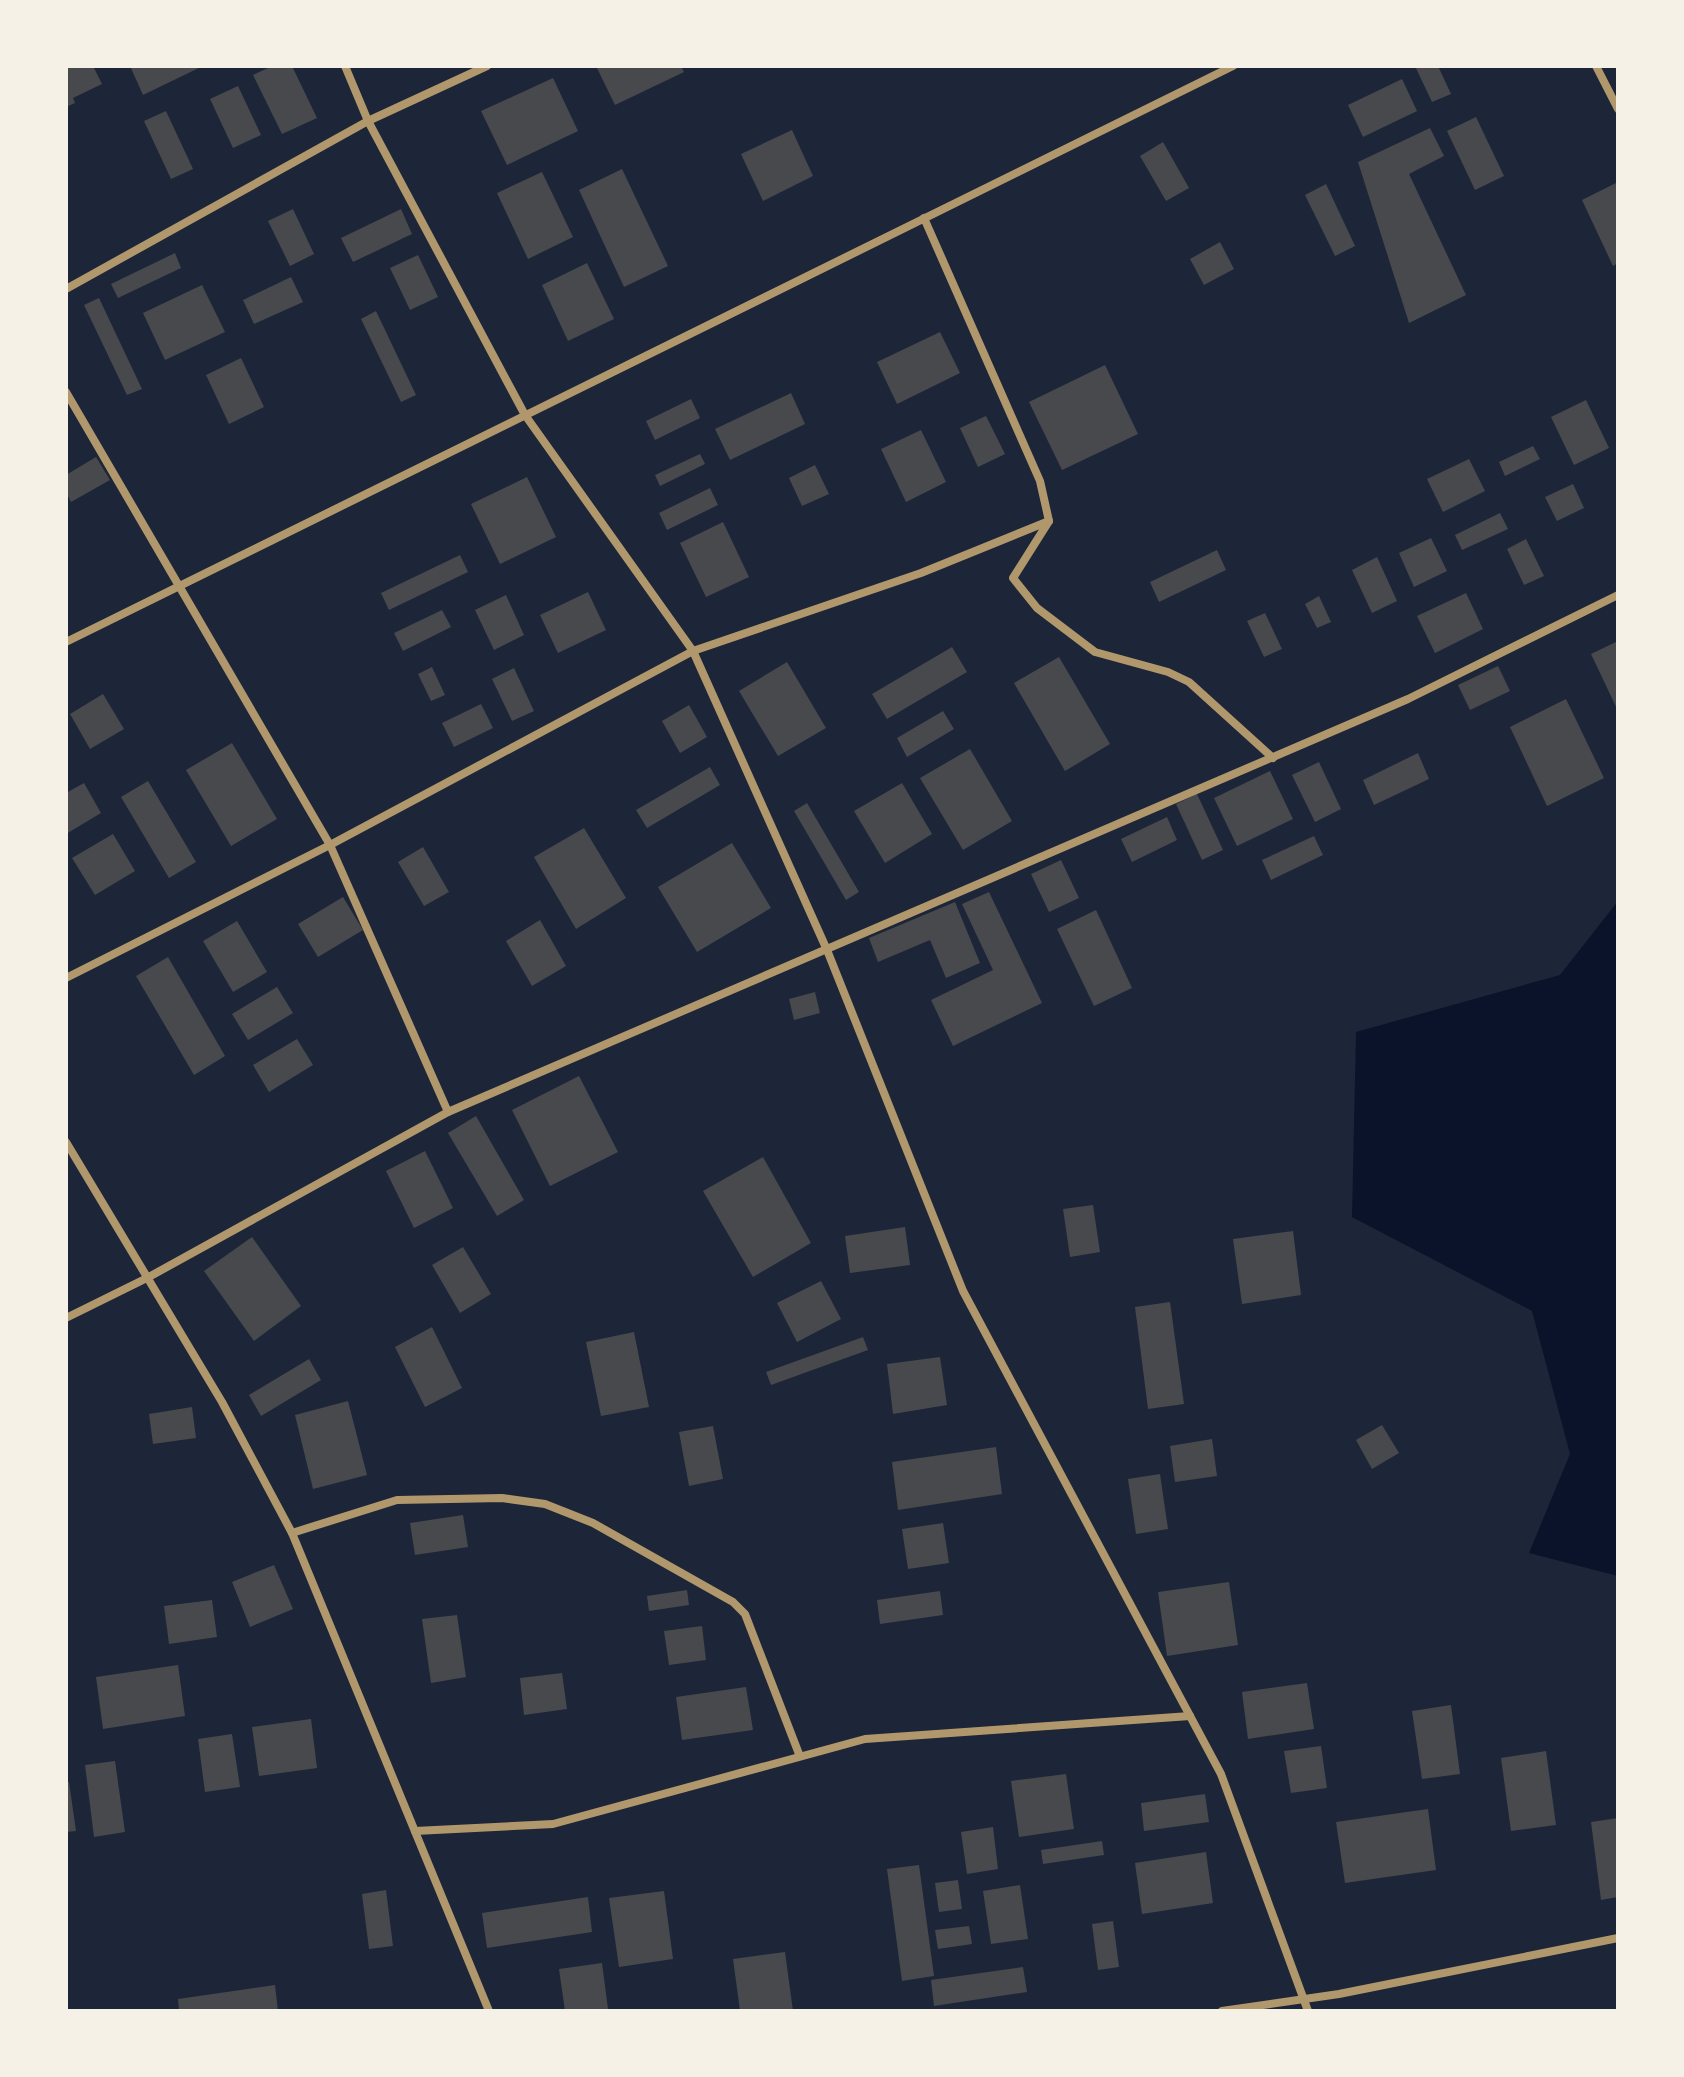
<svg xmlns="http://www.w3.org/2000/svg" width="1684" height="2077" viewBox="0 0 1684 2077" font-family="Bitter,serif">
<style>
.green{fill:#1d2539}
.water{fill:#0b132b}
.building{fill:#48494c}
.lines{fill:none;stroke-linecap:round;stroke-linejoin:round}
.minor{stroke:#b1986c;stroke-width:8}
</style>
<rect width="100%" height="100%" fill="#14213d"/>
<rect class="green" x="66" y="66" width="1552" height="1945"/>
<polygon class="water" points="1618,901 1618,1576 1529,1553 1570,1454 1532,1311 1352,1217 1356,1032 1560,975"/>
<g class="building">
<polygon points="66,66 93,66 102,84 73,98 75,103 66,107"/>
<polygon points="130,66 203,66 143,95"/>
<polygon points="272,66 292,66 317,118 282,134 253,75"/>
<polygon points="596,66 681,66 684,72 615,105"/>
<polygon points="1415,66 1438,66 1451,94 1432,102"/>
<polygon points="553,78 578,131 507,165 481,111"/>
<polygon points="1402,79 1417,111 1363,137 1348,105"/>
<polygon points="238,86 261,135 233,148 210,99"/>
<polygon points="166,111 193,169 171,179 144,121"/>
<polygon points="1476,117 1504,176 1475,190 1447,131"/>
<polygon points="1430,128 1444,156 1409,174 1466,295 1409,323 1358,162"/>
<polygon points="792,130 813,176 763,201 741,154"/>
<polygon points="1163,142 1189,188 1166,201 1140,156"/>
<polygon points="622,169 668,266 624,287 579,190"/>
<polygon points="542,172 573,237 528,259 497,193"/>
<polygon points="1618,182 1618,263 1613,266 1582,200"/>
<polygon points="1326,184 1355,246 1335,256 1305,195"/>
<polygon points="293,209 314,254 290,266 268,221"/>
<polygon points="401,209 412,234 353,262 341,238"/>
<polygon points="1220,242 1234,269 1204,285 1190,259"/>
<polygon points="175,253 181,268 118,298 111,284"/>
<polygon points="418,255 438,297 410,310 390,268"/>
<polygon points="587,263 614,319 568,341 542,285"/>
<polygon points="291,277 303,302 254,324 243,300"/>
<polygon points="202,285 225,332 165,360 143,313"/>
<polygon points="99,298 142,389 127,395 84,305"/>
<polygon points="376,311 416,395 401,402 361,319"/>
<polygon points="940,332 960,373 897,404 877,362"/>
<polygon points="241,358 264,407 229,424 206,375"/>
<polygon points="1105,365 1138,434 1062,470 1029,402"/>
<polygon points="791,393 805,424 730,460 715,429"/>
<polygon points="691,399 700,418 655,440 646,421"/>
<polygon points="1586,400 1609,448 1574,465 1551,417"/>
<polygon points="986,416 1005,454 978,467 960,428"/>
<polygon points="921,430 946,482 906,502 881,449"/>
<polygon points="1533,446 1540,459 1505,476 1499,462"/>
<polygon points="700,454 705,464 660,486 655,475"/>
<polygon points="96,457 110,480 71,502 66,492 66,475"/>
<polygon points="1469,459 1485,491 1443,512 1427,479"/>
<polygon points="815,465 829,494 802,506 789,478"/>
<polygon points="527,477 556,537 500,564 471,504"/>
<polygon points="1573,484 1584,508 1557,521 1545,497"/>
<polygon points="710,488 718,505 667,530 659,513"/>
<polygon points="1500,513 1508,529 1462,550 1455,535"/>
<polygon points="723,522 749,577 706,597 680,543"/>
<polygon points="1431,538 1447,571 1414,587 1399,553"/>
<polygon points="1526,539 1544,576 1524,585 1507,549"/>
<polygon points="1217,550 1226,570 1159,602 1150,582"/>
<polygon points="460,555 468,572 389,610 381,593"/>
<polygon points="1377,557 1397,601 1372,613 1352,570"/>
<polygon points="588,592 606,630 558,653 540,615"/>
<polygon points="1466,593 1483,629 1435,653 1417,616"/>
<polygon points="506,595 524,635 494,650 475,610"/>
<polygon points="1319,596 1331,622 1317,628 1305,604"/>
<polygon points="442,610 451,627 403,651 394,633"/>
<polygon points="1265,613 1282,649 1264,657 1247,621"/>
<polygon points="1618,641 1618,711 1591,654"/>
<polygon points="952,647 967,672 887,719 872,694"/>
<polygon points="1059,657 1110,744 1065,771 1014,683"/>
<polygon points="787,662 826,728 778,756 739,691"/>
<polygon points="1498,666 1510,691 1470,710 1458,685"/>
<polygon points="432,667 445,695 431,701 418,674"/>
<polygon points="514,668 534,711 512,721 492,679"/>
<polygon points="103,694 124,729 90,749 70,714"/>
<polygon points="1566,699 1604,778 1547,806 1510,727"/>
<polygon points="481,704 493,728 454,747 442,723"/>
<polygon points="689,705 707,737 680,753 662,721"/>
<polygon points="943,711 954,729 907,757 897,738"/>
<polygon points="232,743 277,819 231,846 186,770"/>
<polygon points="970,749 1012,821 963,850 920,778"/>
<polygon points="1418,753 1429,779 1374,805 1363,780"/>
<polygon points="1319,762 1341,809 1315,822 1292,775"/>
<polygon points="710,767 720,785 647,828 636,810"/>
<polygon points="1270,771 1293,819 1237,846 1214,798"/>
<polygon points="148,781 196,862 169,878 121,797"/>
<polygon points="84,783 101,813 66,834 66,793"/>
<polygon points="902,783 932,834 885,863 854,811"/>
<polygon points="1197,794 1223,850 1202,860 1176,804"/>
<polygon points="807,803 859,892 846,900 794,811"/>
<polygon points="1167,817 1177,840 1132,862 1121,839"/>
<polygon points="584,828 626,898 576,929 534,857"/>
<polygon points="113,834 135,871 95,895 72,858"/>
<polygon points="1314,836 1323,855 1271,880 1262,860"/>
<polygon points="732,843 771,908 697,952 658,887"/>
<polygon points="423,847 449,892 424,906 398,862"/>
<polygon points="1061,860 1079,898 1049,912 1031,874"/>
<polygon points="989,892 1042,1003 953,1046 931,1000 993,970 962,904"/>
<polygon points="343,897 363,930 318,957 298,924"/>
<polygon points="955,902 980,963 946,978 930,940 878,962 869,938"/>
<polygon points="1096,910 1132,988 1094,1006 1057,929"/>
<polygon points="540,920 566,966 532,986 506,941"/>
<polygon points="237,921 267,972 233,992 203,941"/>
<polygon points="168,957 225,1056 194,1075 136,976"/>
<polygon points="277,987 293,1013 248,1040 232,1014"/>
<polygon points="815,992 820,1013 794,1020 789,999"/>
<polygon points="297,1039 313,1065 269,1092 253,1065"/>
<polygon points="579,1076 618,1152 550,1186 512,1110"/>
<polygon points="476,1116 524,1200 497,1216 448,1133"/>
<polygon points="425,1151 453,1208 414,1228 386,1171"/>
<polygon points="763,1157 811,1243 753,1277 703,1191"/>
<polygon points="1093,1205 1100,1252 1070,1257 1063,1209"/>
<polygon points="905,1227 910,1265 850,1273 845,1236"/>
<polygon points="1293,1231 1301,1295 1242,1304 1233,1239"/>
<polygon points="252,1237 301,1306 254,1341 204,1271"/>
<polygon points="463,1247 491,1294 460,1313 432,1265"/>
<polygon points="821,1281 841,1319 797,1342 777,1303"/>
<polygon points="1170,1302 1184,1404 1148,1409 1135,1307"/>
<polygon points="432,1327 462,1388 425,1407 395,1347"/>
<polygon points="634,1332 649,1407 601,1416 586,1342"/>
<polygon points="863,1337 868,1350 771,1385 766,1372"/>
<polygon points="940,1357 947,1405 893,1414 887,1364"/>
<polygon points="309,1359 321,1380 261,1416 249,1395"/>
<polygon points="348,1401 367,1475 313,1489 295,1415"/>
<polygon points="192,1407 196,1438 153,1444 149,1414"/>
<polygon points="1382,1425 1399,1453 1372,1469 1356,1440"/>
<polygon points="713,1426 723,1479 689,1486 679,1432"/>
<polygon points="1212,1439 1217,1476 1175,1482 1170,1446"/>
<polygon points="996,1447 1002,1494 898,1510 892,1462"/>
<polygon points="1160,1474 1168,1529 1136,1534 1128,1479"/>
<polygon points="463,1515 468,1547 415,1555 410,1523"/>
<polygon points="943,1523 949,1563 908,1569 902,1529"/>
<polygon points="274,1565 293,1609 250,1627 232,1582"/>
<polygon points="1229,1582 1238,1645 1167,1656 1158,1592"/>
<polygon points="687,1590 689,1605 649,1611 647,1596"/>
<polygon points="940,1591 943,1615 880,1624 877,1600"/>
<polygon points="212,1600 217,1637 169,1644 164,1606"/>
<polygon points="457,1615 466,1677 431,1683 422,1619"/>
<polygon points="702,1626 706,1660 669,1665 664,1631"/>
<polygon points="178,1665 185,1716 103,1729 96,1677"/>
<polygon points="562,1673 567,1709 524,1715 520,1678"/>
<polygon points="1307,1683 1314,1729 1248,1739 1242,1692"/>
<polygon points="746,1687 753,1730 682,1740 676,1697"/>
<polygon points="1451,1705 1460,1774 1422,1779 1412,1711"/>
<polygon points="311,1719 317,1768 259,1776 252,1727"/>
<polygon points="232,1734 240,1787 205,1792 198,1739"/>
<polygon points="1321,1746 1327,1788 1291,1793 1284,1751"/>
<polygon points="1546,1751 1556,1825 1511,1831 1501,1758"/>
<polygon points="115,1761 125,1832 94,1837 85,1765"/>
<polygon points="1066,1774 1074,1829 1019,1837 1011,1781"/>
<polygon points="66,1782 69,1782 76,1831 66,1832"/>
<polygon points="1205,1794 1209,1822 1144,1831 1141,1803"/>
<polygon points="1428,1809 1436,1870 1345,1883 1336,1822"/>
<polygon points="1618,1818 1618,1897 1601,1900 1591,1822"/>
<polygon points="993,1827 998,1869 967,1874 961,1832"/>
<polygon points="1102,1841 1104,1855 1043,1864 1041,1850"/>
<polygon points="1206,1852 1213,1903 1142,1914 1135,1863"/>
<polygon points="919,1865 934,1976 902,1981 887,1869"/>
<polygon points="958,1880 962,1909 939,1912 935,1883"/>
<polygon points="1020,1885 1028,1939 991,1944 983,1891"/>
<polygon points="386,1890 393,1946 369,1949 362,1894"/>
<polygon points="664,1891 673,1959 619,1967 609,1898"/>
<polygon points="588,1897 592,1932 487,1948 482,1913"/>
<polygon points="1113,1921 1119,1967 1098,1970 1092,1924"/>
<polygon points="969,1926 972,1944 938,1949 935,1930"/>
<polygon points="785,1952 793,2011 740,2011 733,1959"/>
<polygon points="602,1963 608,2009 565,2011 559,1969"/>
<polygon points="1023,1967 1027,1992 934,2006 931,1980"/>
<polygon points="275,1985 278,2011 179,2011 178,1999"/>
</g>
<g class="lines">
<g class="minor">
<polyline points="345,66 368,121 525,415 693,651 827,950 963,1291 1221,1774 1308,2011"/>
<polyline points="1596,66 1618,109"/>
<polyline points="924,218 1040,481 1049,521 1013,578 1037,608 1095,652 1168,672 1189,682 1273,758"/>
<polyline points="66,289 368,121 487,66"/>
<polyline points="66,392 330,845 448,1112"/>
<polyline points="66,642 1233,66"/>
<polyline points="66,978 330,845 693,651 921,573 1049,521"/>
<polyline points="66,1142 222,1402 292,1533 489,2011"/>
<polyline points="66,1318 147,1278 448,1112 1408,699 1618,595"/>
<polyline points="292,1533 397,1500 502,1498 545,1504 593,1523 733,1602 745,1614 799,1754"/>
<polyline points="415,1831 553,1824 865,1739 1190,1716"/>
<polyline points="1222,2011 1339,1994 1618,1938"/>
</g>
</g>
<rect width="1684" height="2077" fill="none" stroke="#f6f1e7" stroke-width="136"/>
</svg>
